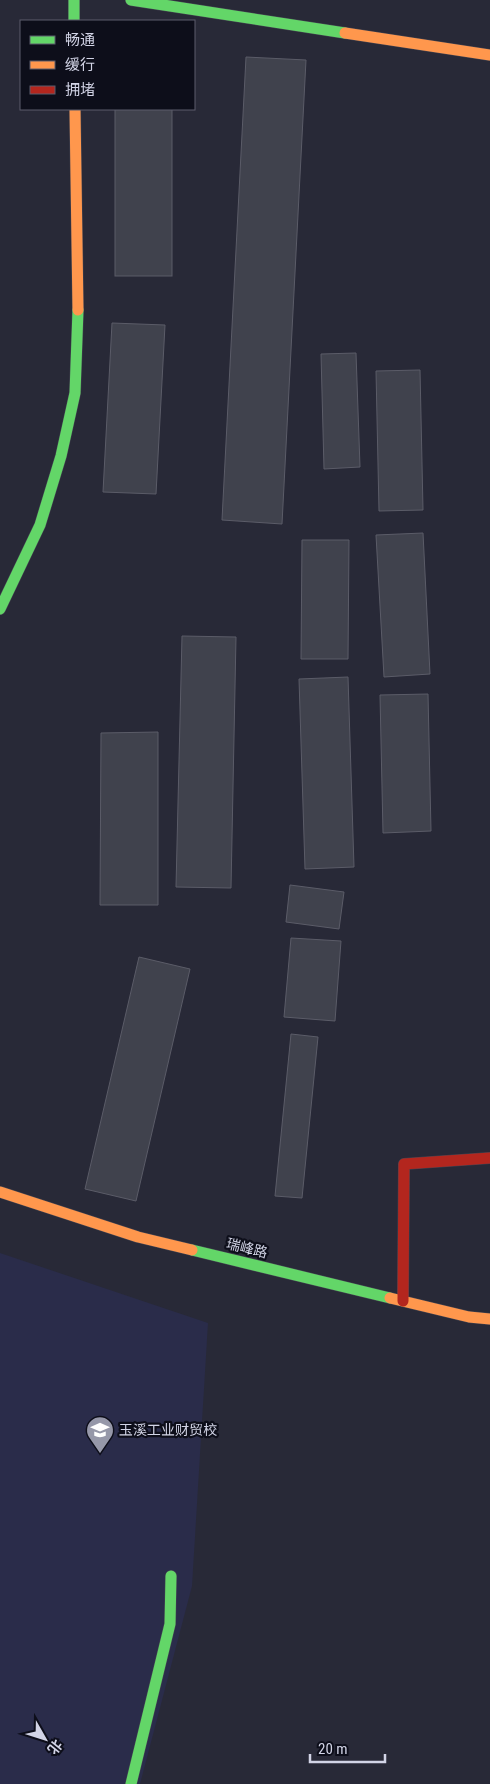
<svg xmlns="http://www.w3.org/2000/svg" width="490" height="1784" viewBox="0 0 490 1784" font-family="'Roboto Condensed','Noto Sans SC',sans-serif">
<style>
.built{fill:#2a2c4a}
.building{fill:#40424d;stroke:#5b5c68}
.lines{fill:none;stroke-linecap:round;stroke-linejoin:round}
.fast-casing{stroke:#454552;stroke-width:12}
.slow-casing{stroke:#454552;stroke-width:12}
.jam-casing{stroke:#454552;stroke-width:12}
.fast{stroke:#63d668;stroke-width:11}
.slow{stroke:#ff974d;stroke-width:11}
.jam{stroke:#b3261e;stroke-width:11}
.labels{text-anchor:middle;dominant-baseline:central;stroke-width:4.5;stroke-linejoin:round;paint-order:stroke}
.street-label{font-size:14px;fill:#d2d4e6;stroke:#0d0e1a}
.poi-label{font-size:14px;fill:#d2d4e6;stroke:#0d0e1a;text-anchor:start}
</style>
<rect width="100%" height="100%" fill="#282937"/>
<polygon class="built" points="0,1253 208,1323 192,1586 140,1784 0,1784"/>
<g class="building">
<polygon points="246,57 306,60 282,524 222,520"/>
<rect x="115" y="109" width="57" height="167"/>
<polygon points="112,323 165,325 156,494 103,492"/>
<polygon points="356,353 360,467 324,469 321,354"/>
<polygon points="420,370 423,510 379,511 376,371"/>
<polygon points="423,533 430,674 384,677 376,535"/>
<polygon points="302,540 349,540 348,659 301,659"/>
<polygon points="182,636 236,637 231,888 176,887"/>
<polygon points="348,677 354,867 305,869 299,679"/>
<polygon points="428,694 431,831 383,833 380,695"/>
<polygon points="158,732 158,905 100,905 101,733"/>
<polygon points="290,885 344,892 339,929 286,922"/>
<polygon points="291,938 341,941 335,1021 284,1017"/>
<polygon points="139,957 190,969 136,1201 85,1189"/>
<polygon points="291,1034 318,1037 302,1198 275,1196"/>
</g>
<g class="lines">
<g class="fast-casing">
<g id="fast">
<polyline points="74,0 74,21"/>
<polyline points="131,0 345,33"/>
<polyline points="0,609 40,525 61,456 75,393 78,310"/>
<polyline points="192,1250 390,1298"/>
<polyline points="131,1784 170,1624 171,1576"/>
</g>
</g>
<g class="slow-casing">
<g id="slow">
<polyline points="345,33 490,55"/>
<polyline points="75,109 78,310"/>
<polyline points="0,1192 138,1237 192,1250"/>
<polyline points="390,1298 469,1317 490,1319"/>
</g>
</g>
<g class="jam-casing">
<polyline id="jam" points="403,1301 404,1164 490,1158"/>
</g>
<use href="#fast" class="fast"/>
<use href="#slow" class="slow"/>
<use href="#jam" class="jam"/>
</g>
<defs>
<g id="school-pin" transform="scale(1.4375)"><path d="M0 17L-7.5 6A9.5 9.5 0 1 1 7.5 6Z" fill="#9698a9" stroke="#0d0e1a"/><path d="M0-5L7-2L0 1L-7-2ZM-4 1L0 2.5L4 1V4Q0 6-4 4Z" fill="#fff"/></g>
</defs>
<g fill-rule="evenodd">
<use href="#school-pin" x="100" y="1430"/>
</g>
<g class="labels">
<g class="street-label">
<text transform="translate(247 1248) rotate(14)">瑞峰路</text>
</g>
<g class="poi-label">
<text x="119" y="1430">玉溪工业财贸校</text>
</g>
</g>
<rect x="20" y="20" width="175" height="90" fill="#0d0e1a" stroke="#5c5d6c"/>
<rect x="30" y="36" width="25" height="8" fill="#63d668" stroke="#5c5d6c"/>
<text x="65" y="45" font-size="15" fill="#d2d4e6">畅通</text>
<rect x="30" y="61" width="25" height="8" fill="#ff974d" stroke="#5c5d6c"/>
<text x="65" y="70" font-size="15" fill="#d2d4e6">缓行</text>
<rect x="30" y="86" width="25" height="8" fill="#b3261e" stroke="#5c5d6c"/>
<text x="65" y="95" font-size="15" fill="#d2d4e6">拥堵</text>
<g transform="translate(45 1739) rotate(129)" stroke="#0d0e1a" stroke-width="4" paint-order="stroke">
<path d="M0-4L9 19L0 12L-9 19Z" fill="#d2d4e6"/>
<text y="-8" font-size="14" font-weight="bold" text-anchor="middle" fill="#d2d4e6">北</text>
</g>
<path d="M310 1754v8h75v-8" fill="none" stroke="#d2d4e6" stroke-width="2.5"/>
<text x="318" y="1754" font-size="15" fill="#d2d4e6" stroke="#0d0e1a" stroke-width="4" paint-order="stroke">20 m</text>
</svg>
